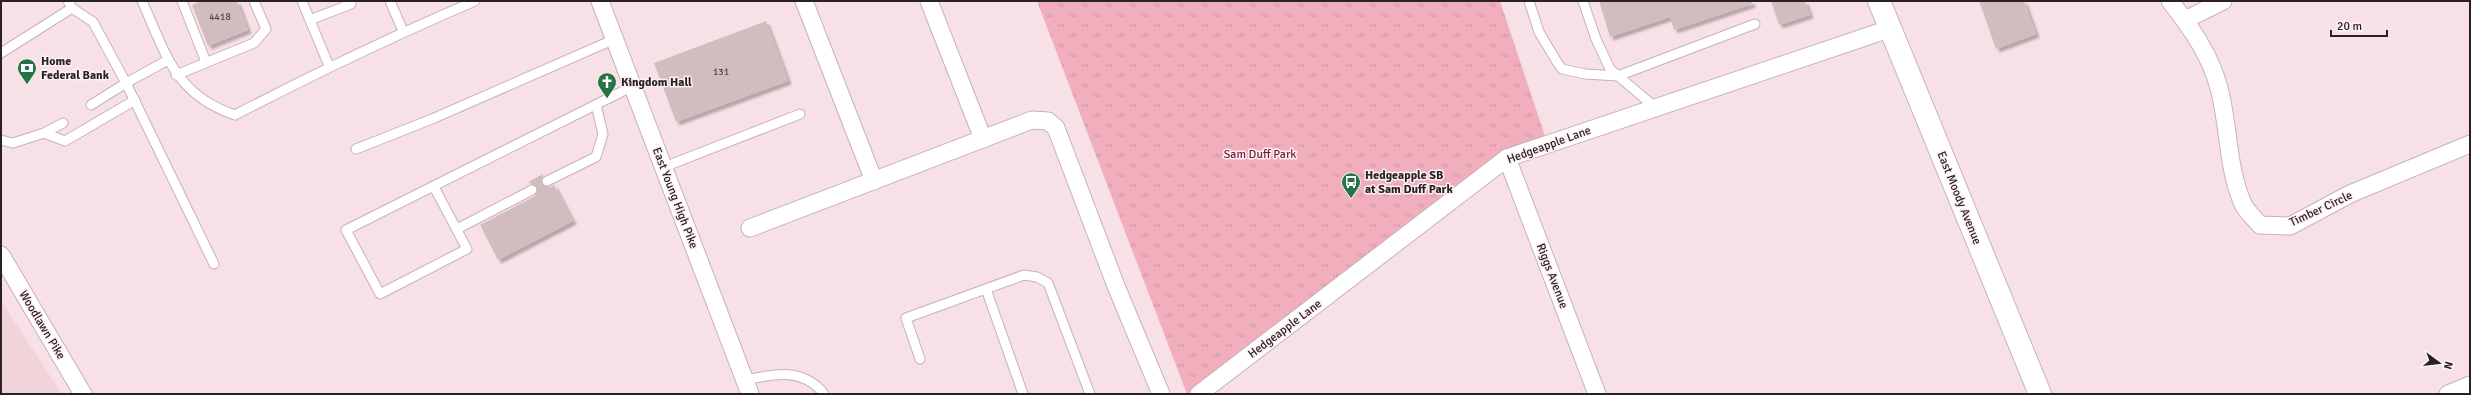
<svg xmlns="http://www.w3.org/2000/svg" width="2471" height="395" viewBox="0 0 2471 395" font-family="Signika,sans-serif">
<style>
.built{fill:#f1d3da}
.park{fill:url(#park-tufts)}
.building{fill:#d1bcc0;filter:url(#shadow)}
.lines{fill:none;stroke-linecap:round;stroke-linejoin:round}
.lane-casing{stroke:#c7b2b6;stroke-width:11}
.street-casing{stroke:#c7b2b6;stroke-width:19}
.secondary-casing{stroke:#c7b2b6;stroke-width:24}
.lane{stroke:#fff;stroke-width:9}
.street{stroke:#fff;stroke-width:17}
.secondary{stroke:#fff;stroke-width:22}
.labels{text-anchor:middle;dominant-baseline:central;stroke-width:3;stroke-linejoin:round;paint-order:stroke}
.number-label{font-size:10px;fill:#53484a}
.poi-label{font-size:12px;font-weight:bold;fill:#292123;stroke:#fef1f4;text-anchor:start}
.street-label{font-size:12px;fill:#292123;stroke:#fef1f4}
.park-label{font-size:12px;fill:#741a3b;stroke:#fef1f4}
</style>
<defs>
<pattern id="park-tufts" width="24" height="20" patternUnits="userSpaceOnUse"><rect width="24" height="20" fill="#f1afbe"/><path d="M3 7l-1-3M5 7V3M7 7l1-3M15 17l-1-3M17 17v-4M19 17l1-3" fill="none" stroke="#cf96a3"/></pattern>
<filter id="shadow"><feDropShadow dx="3.5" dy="3.5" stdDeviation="1" flood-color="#0004"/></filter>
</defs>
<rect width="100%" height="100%" fill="#f7e1e6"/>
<polygon class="built" points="1,301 62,394 1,394"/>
<polygon class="park" points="1037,1 1500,1 1548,145 1507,159 1199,394 1187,394"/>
<g class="building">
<polygon points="201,1 237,1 248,30 208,46 192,5"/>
<polygon points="1599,1 1752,1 1752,4 1674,30 1670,17 1610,37"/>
<polygon points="1771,1 1805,1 1810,15 1779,25"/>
<polygon points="1979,1 2024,1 2036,34 1996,49"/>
<polygon points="766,21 788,81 676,122 654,63"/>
<polygon points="543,174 542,184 550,187 554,185 573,221 498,260 480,225 535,196 537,187 528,182"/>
</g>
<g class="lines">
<g class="lane-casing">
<g id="lane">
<polyline points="68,1 72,8 93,22 126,83 91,105"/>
<path d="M142,1C166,54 175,95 235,115C314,74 393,36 475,1"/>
<polyline points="182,1 206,62"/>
<polyline points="302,1 329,66"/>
<polyline points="390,1 403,31"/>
<polyline points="1529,1 1539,32 1557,62 1562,69 1585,74 1618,76 1755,24"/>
<polyline points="1583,1 1596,39 1610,69 1656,108"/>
<polyline points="310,20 351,4"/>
<polyline points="1,53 72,8"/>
<polyline points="168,60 126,83 214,264"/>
<polyline points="176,75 254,43 266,29 254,1"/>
<polyline points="44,133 65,141 135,100"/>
<polyline points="1,140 13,143 44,133 63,123"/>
<polyline points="356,149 432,119 615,39"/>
<polyline points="664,167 800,114"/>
<polyline points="547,181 596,157 603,134 596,105"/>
<polyline points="434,187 467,249 380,294 346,230 633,86"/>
<polyline points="457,229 532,190"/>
<polyline points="986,289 1023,394"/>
<polyline points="920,359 906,318 1024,275 1037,277 1048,283 1090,394"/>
<path d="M745,380C774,374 803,367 824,394"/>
</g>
</g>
<g class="street-casing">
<g id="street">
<polyline points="600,1 750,394"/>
<polyline points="804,1 874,181"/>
<polyline points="929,1 983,139"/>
<path d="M2170,1C2191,28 2210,54 2219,88C2229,125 2227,168 2243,204C2246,211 2255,219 2260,225L2290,226L2350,194L2470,144"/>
<polyline points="2185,20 2223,1"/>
<polyline points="1507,158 1597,394"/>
<polyline points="750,228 1032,120 1048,121 1056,128 1116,286 1161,394"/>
<polyline points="1,255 83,394"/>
<polyline points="1199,394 1507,158 1889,29"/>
<polyline points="2448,394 2470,385"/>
</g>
</g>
<g class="secondary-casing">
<polyline id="secondary" points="1879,1 2040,394"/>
</g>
<use href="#lane" class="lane"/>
<use href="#street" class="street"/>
<use href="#secondary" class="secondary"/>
</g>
<defs>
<g id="bank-pin" transform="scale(1)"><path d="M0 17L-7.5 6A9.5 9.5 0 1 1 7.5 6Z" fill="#247445" stroke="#fef1f4"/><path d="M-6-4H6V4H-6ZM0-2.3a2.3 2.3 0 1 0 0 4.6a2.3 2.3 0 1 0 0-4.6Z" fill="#fff"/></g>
<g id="church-pin" transform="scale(1)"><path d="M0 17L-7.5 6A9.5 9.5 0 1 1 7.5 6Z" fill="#247445" stroke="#fef1f4"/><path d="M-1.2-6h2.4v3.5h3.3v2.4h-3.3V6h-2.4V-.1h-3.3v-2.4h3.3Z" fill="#fff"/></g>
<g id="bus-pin" transform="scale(1)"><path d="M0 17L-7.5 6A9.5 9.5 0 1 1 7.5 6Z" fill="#247445" stroke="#fef1f4"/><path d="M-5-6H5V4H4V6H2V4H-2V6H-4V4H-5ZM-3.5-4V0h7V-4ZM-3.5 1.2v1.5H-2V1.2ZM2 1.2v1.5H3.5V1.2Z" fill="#fff"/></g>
</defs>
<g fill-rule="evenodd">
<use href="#bank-pin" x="27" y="68"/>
<use href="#church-pin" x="607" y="82"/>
<use href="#bus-pin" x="1351" y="182"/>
</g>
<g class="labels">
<g class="number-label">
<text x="220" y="17">4418</text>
<text x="721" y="72">131</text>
</g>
<g class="poi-label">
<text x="41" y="61">Home<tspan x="41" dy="14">Federal Bank</tspan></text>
<text x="621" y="82">Kingdom Hall</text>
<text x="1365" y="175">Hedgeapple SB<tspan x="1365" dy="14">at Sam Duff Park</tspan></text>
</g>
<g class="street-label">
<text transform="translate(1549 145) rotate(-20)">Hedgeapple Lane</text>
<text transform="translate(675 198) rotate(69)">East Young High Pike</text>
<text transform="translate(1959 198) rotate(68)">East Moody Avenue</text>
<text transform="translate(2321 209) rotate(-25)">Timber Circle</text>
<text transform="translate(1552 276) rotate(69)">Riggs Avenue</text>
<text transform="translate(42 325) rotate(59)">Woodlawn Pike</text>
<text transform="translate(1285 329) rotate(-37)">Hedgeapple Lane</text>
</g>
<g class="park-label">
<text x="1260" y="154">Sam Duff Park</text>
</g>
</g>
<rect width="2471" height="395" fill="none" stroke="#292123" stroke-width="4"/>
<g transform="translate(2439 363) rotate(105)" stroke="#fef1f4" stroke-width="3" paint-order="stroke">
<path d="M0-3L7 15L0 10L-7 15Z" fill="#292123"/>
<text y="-6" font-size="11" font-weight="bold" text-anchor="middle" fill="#292123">N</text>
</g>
<path d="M2331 30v6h56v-6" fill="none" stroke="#292123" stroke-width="2"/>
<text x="2337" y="30" font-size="12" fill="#292123" stroke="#fef1f4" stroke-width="3" paint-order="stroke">20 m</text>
</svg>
